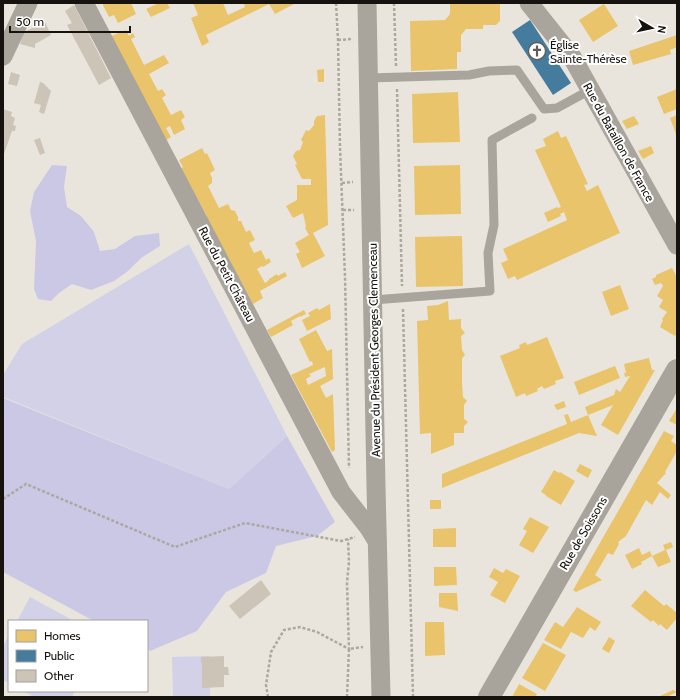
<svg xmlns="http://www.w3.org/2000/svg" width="680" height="700" viewBox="0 0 680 700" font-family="Cabin,sans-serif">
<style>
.green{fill:#d2d1e7}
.forest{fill:#cbc8e5}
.homes{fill:#e9c46a;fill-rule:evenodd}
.public{fill:#457b9d}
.building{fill:#ccc4b6}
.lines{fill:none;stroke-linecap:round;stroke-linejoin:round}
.path{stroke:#aca8a1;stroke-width:2.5;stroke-dasharray:3 2;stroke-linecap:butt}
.service{stroke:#a9a49c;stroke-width:9}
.minor{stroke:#a9a49c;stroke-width:19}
.secondary{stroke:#a9a49b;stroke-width:22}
.labels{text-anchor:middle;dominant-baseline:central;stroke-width:4;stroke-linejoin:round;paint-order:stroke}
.poi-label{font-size:12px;fill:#16130e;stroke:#fff;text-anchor:start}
.street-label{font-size:12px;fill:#16130e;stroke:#fff}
</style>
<rect width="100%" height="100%" fill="#e9e5dd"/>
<g class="green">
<polygon points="189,244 287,436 229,489 3,397 3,375 22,344"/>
<polygon points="30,597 74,621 17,621"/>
<polygon points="9,635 9,683 3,680 3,646"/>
<polygon points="210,656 210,697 173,697 172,657"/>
<polygon points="23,691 75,691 72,697 34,697"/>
</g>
<g class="forest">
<polygon points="52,165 67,166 64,187 67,207 81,216 94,232 100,251 115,249 135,236 159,233 160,246 141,258 128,271 114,281 91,290 72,284 59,293 51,301 38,299 34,289 36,241 30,211 34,192"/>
<polygon points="3,398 229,489 287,436 335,522 317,536 276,546 266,573 226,592 197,631 150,651 147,649 147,621 94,621 3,572"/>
</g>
<g class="homes">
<polygon points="102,3 131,3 136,14 118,23 114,15 109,17"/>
<polygon points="159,3 167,3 170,8 151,17 146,9"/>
<polygon points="193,3 223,3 228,15 245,7 244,3 296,3 275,14 269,4 206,35 209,42 202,46 191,18 198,15"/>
<polygon points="450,3 500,3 500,21 496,25 483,25 483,29 466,29 461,35 461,52 457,52 457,69 411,71 410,21 445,20 450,14"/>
<polygon points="604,4 618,26 593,42 579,20"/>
<polygon points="126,30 129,36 133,33 135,37 131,39 144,65 164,55 169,63 149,74 158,91 162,89 166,95 162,98 171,115 181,110 185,117 181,120 185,129 174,135 170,126 166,128 171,137 165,141 111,36"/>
<polygon points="677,35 677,47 670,50 671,54 633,65 629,51"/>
<polygon points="324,69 324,82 318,82 317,70"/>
<polygon points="677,89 677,109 664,114 657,97"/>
<polygon points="458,92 460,142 413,143 412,94"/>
<polygon points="325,115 328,225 313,233 325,256 302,268 296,254 300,252 295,243 309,235 305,228 306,227 303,213 293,218 286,206 297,200 297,185 311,185 311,179 302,179 295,165 297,164 293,156 296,151 300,150 303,142 301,140 306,130 309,131 314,125 314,121 317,116"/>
<polygon points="677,115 677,137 670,118"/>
<polygon points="634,116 639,124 627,129 622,121"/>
<polygon points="558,131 561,138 566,136 588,184 584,185 587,191 598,185 620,233 517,280 515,276 508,279 501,263 508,260 503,249 567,220 564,212 560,214 561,216 548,222 544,213 557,207 558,208 561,207 535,150 546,146 543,139"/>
<polygon points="651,146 654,153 643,159 638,151"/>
<polygon points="202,148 205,154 207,153 215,170 210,173 212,178 212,183 208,186 219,208 228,204 231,210 235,211 238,217 238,221 241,221 246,232 250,230 255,240 249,243 254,253 261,250 266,260 269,258 271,262 263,267 262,266 257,269 265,283 269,280 269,279 277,274 278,276 285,272 287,276 260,291 263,298 253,304 206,216 207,216 190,185 180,169 183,167 179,160"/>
<polygon points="460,165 461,214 415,215 414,166"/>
<polygon points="462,236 463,286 416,287 415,237"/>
<polygon points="672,268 677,277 677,332 675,336 660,327 663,320 662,319 667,312 659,307 663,300 657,296 663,286 661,283 655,285 652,279 656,277 656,275"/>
<polygon points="620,285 629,309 611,316 602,292"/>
<polygon points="448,301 449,320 461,319 461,328 465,333 461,336 462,350 465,355 462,358 462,383 463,397 467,401 464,405 464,419 468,422 464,426 464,433 454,433 454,445 431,454 431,433 420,434 417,321 428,320 427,306 438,305"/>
<polygon points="330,304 331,319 307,331 302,320 310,316 308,313 317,308 319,310"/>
<polygon points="304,310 306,314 300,317 300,316 291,321 293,325 271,337 267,330"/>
<path d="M316,330L327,351L332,349L333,379L320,386L326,398L333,394L335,450L332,452L291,375L313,365L312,361L310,362L299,339ZM325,367L326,376L308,385L306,379L311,376L309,374Z"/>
<polygon points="547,337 564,378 555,381 556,384 544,389 542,386 537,389 538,391 526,396 525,393 516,397 500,356 520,348 519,345 526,342 527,345"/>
<polygon points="649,358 652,370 655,370 618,435 601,425 613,405 588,415 597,436 579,433 442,488 442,474 567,424 564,415 568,414 571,422 588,415 585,407 614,395 616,389 620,392 630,376 625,377 624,373 626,373 624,364"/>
<polygon points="615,366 620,378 579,395 574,382"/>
<polygon points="564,401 566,407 557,410 554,405"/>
<polygon points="677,408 677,425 669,421"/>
<polygon points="664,431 674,436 671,441 677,445 677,451 665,472 666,473 657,483 671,495 668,499 660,492 652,505 646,500 626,536 618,542 619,544 613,555 608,553 595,575 602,580 576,592 573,590"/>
<polygon points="580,464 592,470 588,478 576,471"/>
<polygon points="554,470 559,473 560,472 575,481 561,505 546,496 546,495 541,492"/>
<rect x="430" y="500" width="11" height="9"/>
<polygon points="530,517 549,527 533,553 519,545 527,531 523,529"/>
<polygon points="456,528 456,547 433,547 433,529"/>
<polygon points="671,542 673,547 666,550 671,562 658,567 652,556 665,550 663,545"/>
<polygon points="639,548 642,555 650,551 652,556 641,562 642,564 632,569 625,555"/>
<polygon points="434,567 456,567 457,585 434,586"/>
<polygon points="494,568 503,573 506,569 520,576 505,603 490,595 498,582 489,577"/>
<polygon points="645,590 664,606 666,604 677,613 677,618 667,630 660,624 659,626 653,620 651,622 631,606"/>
<polygon points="439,593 457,593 458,611 439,607"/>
<polygon points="577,607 601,622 595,631 590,627 583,638 571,632 561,649 544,640 555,622 563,627"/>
<polygon points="425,622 444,622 445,655 425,656"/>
<polygon points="609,637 615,641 609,653 602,649"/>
<polygon points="543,643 566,655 545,691 522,678"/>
<polygon points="519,684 537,694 535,697 512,697"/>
<polygon points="673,690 677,692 667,697 658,697"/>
</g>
<polygon class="public" points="530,20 571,83 553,95 512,32"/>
<g class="building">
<polygon points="74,5 111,78 99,85 67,25 72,23 65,11"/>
<polygon points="45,22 51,35 35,44 35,48 20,44 24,32"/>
<polygon points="11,72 20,75 17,86 8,84"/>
<polygon points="40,82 43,83 51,91 44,114 39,112 41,105 34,103"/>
<polygon points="3,109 12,112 11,116 15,118 13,125 16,126 15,131 12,131 3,157"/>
<polygon points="40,138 45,153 40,155 34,140"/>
<polygon points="261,580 271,594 240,619 229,606"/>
<polygon points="224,656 224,667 228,667 229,675 224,675 224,687 202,688 202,663 201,662 201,657"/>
</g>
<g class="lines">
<g class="path">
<polyline points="336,3 338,40 340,147 345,277 349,468"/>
<polyline points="394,3 396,66"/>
<polyline points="338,40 352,39"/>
<polyline points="397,89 402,286"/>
<polyline points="342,183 353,182"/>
<polyline points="343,210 354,210"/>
<polyline points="403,309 413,697"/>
<polyline points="3,499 26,484 175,547 245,523 341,541 355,537"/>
<polyline points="268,697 266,685 271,652 284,630 300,627 317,632 349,649 347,583 349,562 348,539"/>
<polyline points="347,697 349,649 363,647"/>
</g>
<g class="service">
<polyline points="369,78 469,75 489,71 517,70 544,109 557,108 590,90"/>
<polyline points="373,300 490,291 488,253 494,225 492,140 532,118"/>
</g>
<g class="minor">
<polyline points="84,3 341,492 369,528 377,541"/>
<polyline points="367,3 376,486 381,697"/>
<polyline points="529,3 572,57 677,245"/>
<polyline points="3,56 28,3"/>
</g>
<polyline class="secondary" points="489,697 677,370"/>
</g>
<defs>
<g id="church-ring" transform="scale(0.9)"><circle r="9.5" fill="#fff" stroke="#605c56" stroke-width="1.5"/><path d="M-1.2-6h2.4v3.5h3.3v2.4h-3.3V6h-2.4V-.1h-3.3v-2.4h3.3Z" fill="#605c56"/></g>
</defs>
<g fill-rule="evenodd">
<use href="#church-ring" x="537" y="51"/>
</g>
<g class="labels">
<g class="poi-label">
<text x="550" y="44">Église<tspan x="550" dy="14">Sainte-Thérèse</tspan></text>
</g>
<g class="street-label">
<text transform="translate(619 142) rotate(61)">Rue du Bataillon de France</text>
<text transform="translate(227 274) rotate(62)">Rue du Petit Château</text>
<text transform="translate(374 350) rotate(-91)">Avenue du Président Georges Clemenceau</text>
<text transform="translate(583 533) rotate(-60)">Rue de Soissons</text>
</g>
</g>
<rect width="680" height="700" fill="none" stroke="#16130e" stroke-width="8"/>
<rect x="8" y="620" width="140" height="72" fill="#ffffff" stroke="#a2a19f"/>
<rect x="16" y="630" width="20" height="12" fill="#e9c46a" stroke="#a2a19f"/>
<text x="44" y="640" font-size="12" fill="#16130e">Homes</text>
<rect x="16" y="650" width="20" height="12" fill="#457b9d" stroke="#a2a19f"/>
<text x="44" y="660" font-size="12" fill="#16130e">Public</text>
<rect x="16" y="670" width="20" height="12" fill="#ccc4b6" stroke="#a2a19f"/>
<text x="44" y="680" font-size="12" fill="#16130e">Other</text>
<g transform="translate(652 28) rotate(99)" stroke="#ffffff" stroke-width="3" paint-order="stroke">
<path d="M0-3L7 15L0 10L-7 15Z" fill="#16130e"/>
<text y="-6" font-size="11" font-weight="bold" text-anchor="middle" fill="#16130e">N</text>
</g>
<path d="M10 26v6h120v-6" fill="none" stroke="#16130e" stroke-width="2"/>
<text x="16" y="26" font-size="12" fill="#16130e" stroke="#ffffff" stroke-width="3" paint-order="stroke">50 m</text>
</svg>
